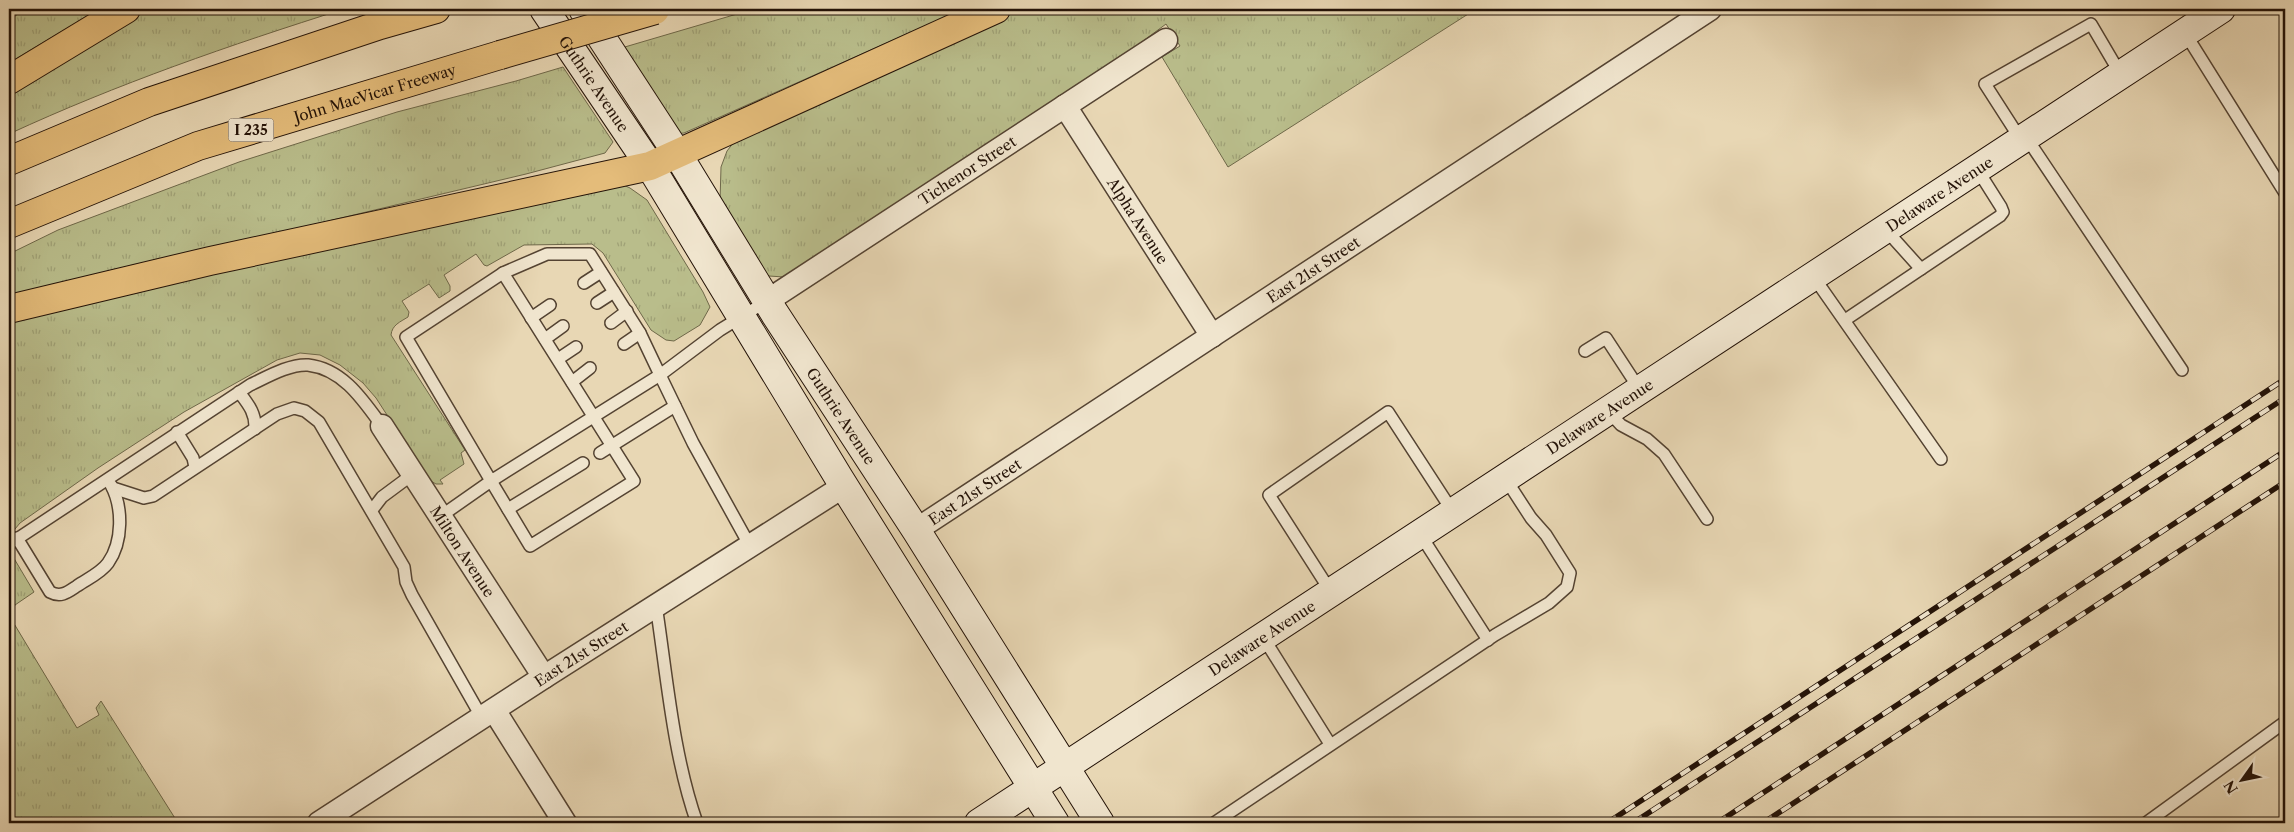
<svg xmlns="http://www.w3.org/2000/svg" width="2294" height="832" viewBox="0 0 2294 832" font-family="'Libre Caslon Text',serif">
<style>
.grass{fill:url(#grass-tufts);stroke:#6e6849}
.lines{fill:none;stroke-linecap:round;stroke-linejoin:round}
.lane-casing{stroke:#544332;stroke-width:14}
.street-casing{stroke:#544332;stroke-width:25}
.secondary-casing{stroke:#231207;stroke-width:30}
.highway-casing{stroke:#231207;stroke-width:30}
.lane{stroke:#f0e5ce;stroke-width:11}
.street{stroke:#f0e5ce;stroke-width:22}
.secondary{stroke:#f0e5ce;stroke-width:28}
.highway{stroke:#e4bc7a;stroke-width:28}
.rail-casing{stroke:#231207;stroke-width:5.5}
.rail{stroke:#f0e5ce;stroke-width:4;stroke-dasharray:11;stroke-linecap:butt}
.highway-bridge-casing{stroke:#231207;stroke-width:30;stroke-linecap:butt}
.highway-bridge{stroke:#e4bc7a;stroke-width:28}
.labels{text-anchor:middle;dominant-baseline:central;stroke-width:4.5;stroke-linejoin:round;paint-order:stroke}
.shield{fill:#f0e5ce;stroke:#605143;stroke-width:1}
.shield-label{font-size:14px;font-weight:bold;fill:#231207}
.street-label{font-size:15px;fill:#231207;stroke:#f0e5ce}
</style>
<defs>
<pattern id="grass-tufts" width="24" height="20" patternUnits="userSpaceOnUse" patternTransform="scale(1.25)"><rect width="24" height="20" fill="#b9bd8b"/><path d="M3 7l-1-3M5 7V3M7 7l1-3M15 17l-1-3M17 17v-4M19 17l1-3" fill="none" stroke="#9fa176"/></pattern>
</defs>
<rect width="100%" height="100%" fill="#e8d7b4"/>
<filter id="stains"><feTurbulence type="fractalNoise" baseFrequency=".004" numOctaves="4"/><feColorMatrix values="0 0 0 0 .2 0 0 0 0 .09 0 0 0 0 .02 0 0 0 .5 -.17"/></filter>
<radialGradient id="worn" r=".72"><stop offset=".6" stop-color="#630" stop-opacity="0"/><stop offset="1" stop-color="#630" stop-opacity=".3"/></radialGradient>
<g class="grass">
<polygon points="26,9 99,9 9,63 9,20"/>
<path d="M146,9H344C230,45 117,84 9,134V92Z"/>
<polygon points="754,9 963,9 684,133 673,134 618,49"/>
<polygon points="1017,9 1476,9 1228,167 1162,57 1180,46 1166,24 1108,67 784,277 769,276 757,266 720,202 721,167 727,151 737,138"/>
<polygon points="563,67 613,142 605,153 526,174 9,297 9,254 58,230 239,162 397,112 516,81"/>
<path d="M619,183L630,188L647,200L703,292L710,307L700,325L674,341L666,340L651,330L603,253L592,244L524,245L487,266L484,265L476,254L444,275L450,286V291L439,298L429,284L402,301L409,312L408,317C400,322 392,325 391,335L465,450L461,453L464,464L440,480L443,484H436L429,480L376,398L363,383L340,365L320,355L300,353L277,360L184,412L98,468L20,523L10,535L9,544V323L131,292Z"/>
<polygon points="9,550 34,592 15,605 10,617 77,728 99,715 96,708 101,701 178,823 9,823"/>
</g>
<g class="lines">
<g class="lane-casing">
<g id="lane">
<polyline points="2185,33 2285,193"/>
<polyline points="2026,137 2182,370"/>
<polyline points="2021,140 1985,84 2091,24 2121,75"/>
<polyline points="1885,229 1921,269"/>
<polygon points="547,254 590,254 640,333 660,375 491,481 406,337 503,273"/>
<polyline points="1813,276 1941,459"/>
<polyline points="584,283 601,272"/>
<polyline points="597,303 614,292"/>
<polyline points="531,318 550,305"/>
<polyline points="1845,320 2000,216 2003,212 2001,207 1977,169"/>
<polyline points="611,323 627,311"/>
<polyline points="545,339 563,326"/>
<polyline points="624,344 640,333"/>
<polyline points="1585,351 1606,338 1640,390"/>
<polyline points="558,359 576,347"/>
<polyline points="572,382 590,368"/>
<path d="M239,392C248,404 256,413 255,429"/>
<polyline points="1608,411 1621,425 1647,439 1664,454 1707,519"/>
<polyline points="177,432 193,458 195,467"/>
<polyline points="600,453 675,406"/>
<polyline points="113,488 144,498 153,496 277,414 294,408 305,411 319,422 404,567 406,582 412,595 482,718"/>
<polyline points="508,509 583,463"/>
<polyline points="372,510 382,497 413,474"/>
<polyline points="441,516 491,481 530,546 634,481 503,273"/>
<polyline points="1420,534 1488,640"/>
<path d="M17,538L50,592C61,598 68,592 77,586C87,579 101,573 108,563C123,542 123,507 111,485"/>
<path d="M14,541L250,385C267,377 289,364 308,365C343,369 363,400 382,426"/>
<polyline points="750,546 693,443 660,375 720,330 767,301"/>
<polyline points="1331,592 1269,495 1388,412 1453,512"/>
<path d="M656,605C667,677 673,755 697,823"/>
<polyline points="1263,637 1330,744"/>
<polyline points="1214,823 1495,635 1549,603 1567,587 1570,573 1546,535 1531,518 1505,478"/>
<polyline points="2146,823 2285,722"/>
</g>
</g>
<g class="street-casing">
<g id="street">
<path id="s1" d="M1065,106L1212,336"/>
<path id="s2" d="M767,301L1166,40"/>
<path id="s3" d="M382,426L544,677"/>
<path id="s4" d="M916,530L1710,9"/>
<polyline points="494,710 565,823"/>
<path id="s5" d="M319,823L544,677L844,486"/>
</g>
</g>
<g class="secondary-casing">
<g id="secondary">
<path id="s6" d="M544,9L650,166L839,478L1055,823"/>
<path id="s7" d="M583,9L678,155L775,314L916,530L1100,823"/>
<path id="s8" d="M979,823L2221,9"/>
</g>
</g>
<g class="highway-casing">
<g id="highway">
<polyline points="9,80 126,9"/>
<polyline points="9,161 149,102 380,25 436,9"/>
<path id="s9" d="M9,224L198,146L500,55"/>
<polyline points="9,309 210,261 650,166 996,9"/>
</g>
</g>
<use href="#lane" class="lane"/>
<use href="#street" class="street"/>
<use href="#secondary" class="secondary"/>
<use href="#highway" class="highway"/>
<g class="rail-casing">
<g id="rail">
<polyline points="1607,823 2285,379"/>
<polyline points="1633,823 2285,398"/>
<polyline points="1717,823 2285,451"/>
<polyline points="1763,823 2285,482"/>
</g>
</g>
<use href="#rail" class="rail"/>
<g class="highway-bridge-casing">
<polyline id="highway-bridge" points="500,55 655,10"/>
</g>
<use href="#highway-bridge" class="highway-bridge"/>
</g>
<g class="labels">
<rect class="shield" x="228.5" y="118.5" width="45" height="23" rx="4"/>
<g class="shield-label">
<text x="251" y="130">I 235</text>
</g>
<g class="street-label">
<text stroke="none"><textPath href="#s6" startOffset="90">Guthrie Avenue</textPath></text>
<text stroke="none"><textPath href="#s9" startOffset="389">John MacVicar Freeway</textPath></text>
<text stroke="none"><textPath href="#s2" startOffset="239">Tichenor Street</textPath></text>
<text stroke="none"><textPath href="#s8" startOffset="1148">Delaware Avenue</textPath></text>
<text stroke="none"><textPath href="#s1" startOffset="136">Alpha Avenue</textPath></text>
<text stroke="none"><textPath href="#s4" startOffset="475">East 21st Street</textPath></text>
<text stroke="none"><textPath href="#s7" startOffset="482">Guthrie Avenue</textPath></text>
<text stroke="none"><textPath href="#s8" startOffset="742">Delaware Avenue</textPath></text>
<text stroke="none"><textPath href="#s4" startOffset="70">East 21st Street</textPath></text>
<text stroke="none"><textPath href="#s3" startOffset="149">Milton Avenue</textPath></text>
<text stroke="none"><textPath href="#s8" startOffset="338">Delaware Avenue</textPath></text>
<text stroke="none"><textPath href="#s5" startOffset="312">East 21st Street</textPath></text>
</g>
</g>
<rect width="2294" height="832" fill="none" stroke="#e8d7b4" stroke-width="30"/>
<rect x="10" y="10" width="2274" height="812" fill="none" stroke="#231207" stroke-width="2.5"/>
<rect x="15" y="15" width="2264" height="802" fill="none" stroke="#231207"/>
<g transform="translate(2242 780) rotate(237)" stroke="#f0e5ce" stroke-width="4" paint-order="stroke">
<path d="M0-4L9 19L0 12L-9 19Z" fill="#231207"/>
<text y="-8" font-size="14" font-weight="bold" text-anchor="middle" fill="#231207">N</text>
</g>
<rect width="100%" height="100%" filter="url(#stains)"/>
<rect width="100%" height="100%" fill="url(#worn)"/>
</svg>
